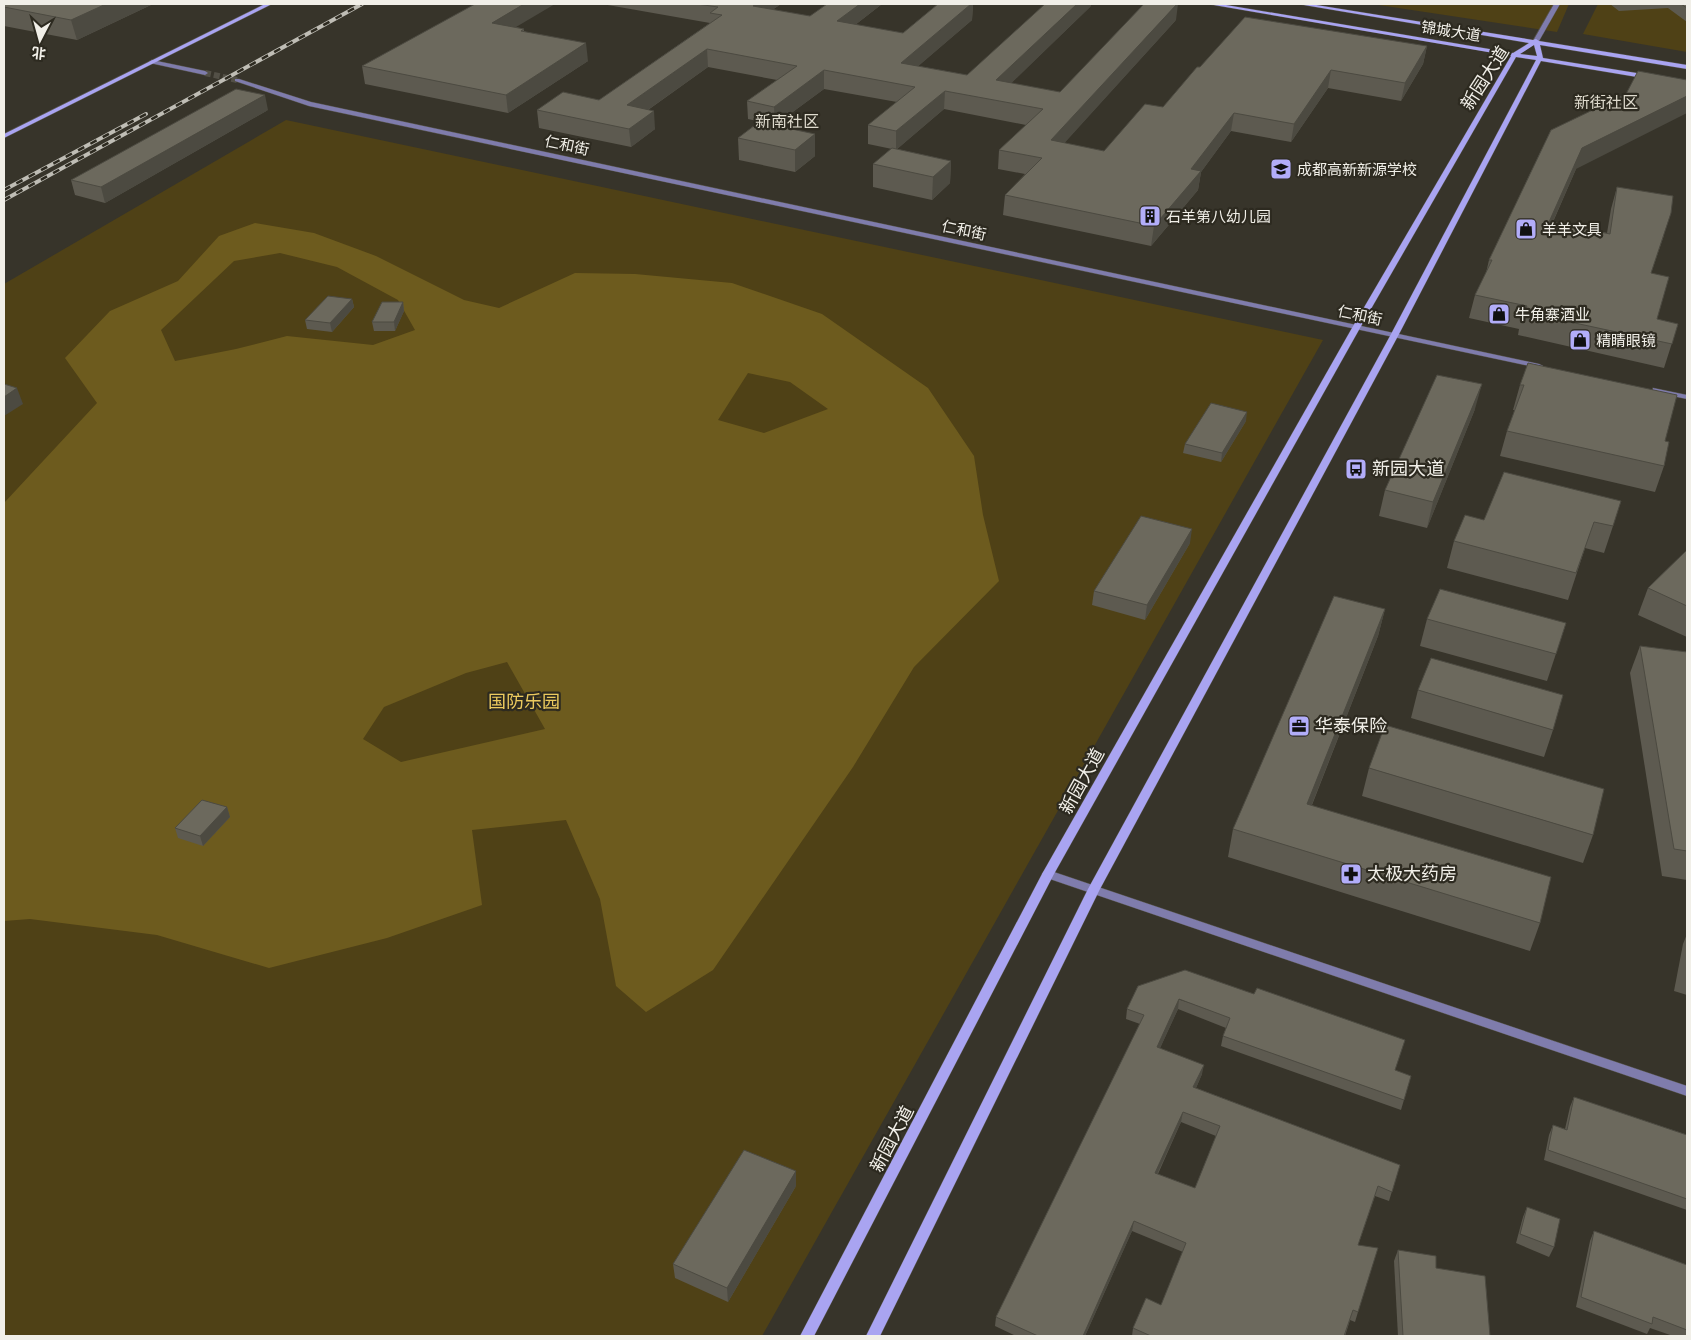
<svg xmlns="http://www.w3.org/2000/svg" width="1691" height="1340" viewBox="0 0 1691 1340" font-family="Montserrat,'Noto Sans SC',sans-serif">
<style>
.green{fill:#4f4116}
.water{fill:#6d5b1e;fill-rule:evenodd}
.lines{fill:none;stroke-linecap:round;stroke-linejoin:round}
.street-tunnel{stroke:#535046;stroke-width:6;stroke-dasharray:6 3;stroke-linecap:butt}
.street-casing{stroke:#555248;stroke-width:1}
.secondary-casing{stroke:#555248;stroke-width:1}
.street{fill:#7f7cac;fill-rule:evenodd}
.secondary{fill:#a9a4f1;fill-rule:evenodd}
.rail-casing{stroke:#bfbdb5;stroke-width:4}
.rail{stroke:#2d2a20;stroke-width:2.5;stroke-dasharray:7;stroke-linecap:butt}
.wall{fill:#5d5a50;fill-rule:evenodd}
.shaded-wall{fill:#4c4a41}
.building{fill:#6c695d;stroke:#4c4a41;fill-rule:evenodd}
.labels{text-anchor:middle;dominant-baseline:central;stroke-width:4.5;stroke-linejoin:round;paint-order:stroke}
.far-street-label{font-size:15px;fill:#f1efe8;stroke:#2d2a20}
.far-poi-label{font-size:15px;fill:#f1efe8;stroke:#2d2a20;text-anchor:start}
.far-quarter-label{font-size:16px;fill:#dfdbce;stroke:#2d2a20}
.street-label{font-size:18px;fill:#f1efe8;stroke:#2d2a20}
.poi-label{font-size:18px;fill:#f1efe8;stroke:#2d2a20;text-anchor:start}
.park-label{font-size:18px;fill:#ecca5e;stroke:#2d2a20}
</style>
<rect width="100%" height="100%" fill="#37342a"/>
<g class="green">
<polygon points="1372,4 1569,4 1557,32"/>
<polygon points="1598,4 1687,4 1687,52 1583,34"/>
<polygon points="286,120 1323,340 762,1336 4,1336 4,284"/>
</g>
<path class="water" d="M255,223L314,233L376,256L464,300L499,308L575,273L635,274L732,283L822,314L928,388L974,456L983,515L999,581L914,667L853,767L713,970L646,1012L616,986L600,899L566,820L472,830L482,905L387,938L269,968L157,935L30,919L4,921V503L97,403L65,358L110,311L178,281L219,236ZM280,253L337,267L398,300L415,330L373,345L287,336L236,349L175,361L161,330L234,261ZM748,373L790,382L828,409L764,433L718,420ZM507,662L545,729L401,762L363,739L384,707L466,673Z"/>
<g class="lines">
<polyline class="street-tunnel" points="205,73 237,80"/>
<g class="street-casing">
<g id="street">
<polygon points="1554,4 1560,4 1539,41 1534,42 1533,41"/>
<polygon points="152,60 205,71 208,73 205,75 150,63 149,62"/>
<polygon points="235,79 239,79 311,102 1539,364 1543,366 1539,368 309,106 235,81"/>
<polygon points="1653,388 1687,395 1687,399 1653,392"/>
<polygon points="1048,870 1687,1086 1687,1096 1044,877 1042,874 1044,871"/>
</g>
</g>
<g class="secondary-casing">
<g id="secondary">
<polygon points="265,4 272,4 4,138 4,134"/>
<path d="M1208,4H1220L1513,53L1529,43L1298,4H1310L1533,40L1536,39L1539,41L1687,65V69L1540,45L1543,58L1649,75L1652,77L1649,79L1541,61L1398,336L1100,889L880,1336H866L1088,889L1390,336L1536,60L1516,57L1360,328L1054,874L814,1336H800L1042,874L1352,328L1511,56ZM1534,45L1537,56L1520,54Z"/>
</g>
</g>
<use href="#street" class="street"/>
<use href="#secondary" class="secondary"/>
<g class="rail-casing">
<g id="rail">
<polyline points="4,190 146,114"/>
<polyline points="4,200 362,4"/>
</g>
</g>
<use href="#rail" class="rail"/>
</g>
<g class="wall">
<polygon points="4,4 153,4 77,40 4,26"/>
<polygon points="602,4 781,4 772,10 810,16 882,4 855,25 903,33 938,4 973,4 972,20 918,66 967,75 1091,6 1011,83 1060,92 1176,20 1064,143 1104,151 1163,107 1200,67 1427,46 1423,64 1401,101 1328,88 1291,142 1231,131 1201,172 1198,190 1151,246 1003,215 1005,195 1025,174 998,169 999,150 1026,125 944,109 897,149 951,161 950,183 932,200 873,187 873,164 892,149 868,144 868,125 897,102 824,89 775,125 748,119 747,101 777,80 708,67 648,110 655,129 631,147 539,128 537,110 599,100 710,23"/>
<polygon points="1610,4 1687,4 1687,22 1668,8 1619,11"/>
<polygon points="516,27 524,29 524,31 588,61 508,113 365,84 362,66"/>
<polygon points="268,110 105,203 75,195 71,180"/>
<polygon points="759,122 815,156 795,172 739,160 738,138"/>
<polygon points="1551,130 1576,169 1553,222 1607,233 1611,209 1617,187 1664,235 1651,273 1657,319 1678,324 1664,368 1518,335 1519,329 1469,318 1475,295 1486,273 1489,260"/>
<polygon points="352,299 354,307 332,332 307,329 305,320"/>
<polygon points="403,302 404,311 395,331 374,331 372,322"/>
<polygon points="1528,363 1665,441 1664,466 1655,492 1500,456 1507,431 1515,410 1513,410 1520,385"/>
<polygon points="1475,409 1427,528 1379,516 1385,490"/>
<polygon points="1246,421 1221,462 1183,453 1185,444"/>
<polygon points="1504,472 1613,526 1604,553 1585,548 1568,600 1447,568 1454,541 1484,520"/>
<polygon points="1190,543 1145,620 1092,605 1094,591"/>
<polygon points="1687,550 1687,637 1638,615 1648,588"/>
<polygon points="1385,609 1378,636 1312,805 1540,923 1530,951 1228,857 1233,829"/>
<polygon points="1427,619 1566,623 1547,681 1420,646"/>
<polygon points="1640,646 1687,652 1687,880 1662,876 1630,673"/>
<polygon points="1418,690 1553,730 1544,757 1411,718"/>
<polygon points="1369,768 1593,835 1583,863 1362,796"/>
<polygon points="227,807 230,817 203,846 178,838 175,828"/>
<polygon points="1687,934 1687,995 1674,991 1683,944"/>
<path d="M1138,986L1411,1076L1401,1110L1221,1046L1223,1036L1226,1028L1178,1009L1160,1048L1202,1074L1196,1088L1400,1165L1389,1201L1375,1196L1358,1245V1312L1355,1322L1350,1320L1345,1336H1132L1133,1328L1161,1305L1183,1252L1132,1231L1085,1336H1016L995,1326L996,1317L1140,1024L1126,1019L1127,1009ZM1181,1122L1216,1136L1195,1188L1158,1174Z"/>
<polygon points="1574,1097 1687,1135 1687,1210 1544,1160 1549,1135 1553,1125 1565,1129 1570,1107"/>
<polygon points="796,1186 728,1302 675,1278 673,1264"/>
<polygon points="1527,1207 1554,1247 1549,1257 1516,1243 1523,1217"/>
<polygon points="1594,1231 1687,1265 1687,1336 1673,1336 1650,1328 1647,1334 1576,1307 1590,1241"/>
<polygon points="1398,1250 1436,1268 1490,1336 1398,1336 1394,1261"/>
</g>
<g class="shaded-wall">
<polygon points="106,4 153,4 77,40 71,20"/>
<polygon points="524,4 555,4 494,40 492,23"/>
<polygon points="756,4 781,4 753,23 753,6"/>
<polygon points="860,4 882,4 837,39 837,21"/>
<polygon points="971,4 973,4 972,20 901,81 901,63"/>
<polygon points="1077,4 1091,4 1091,6 995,99 996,80"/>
<polygon points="1177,4 1178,4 1176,20 1050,159 1051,140"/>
<polygon points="586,43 588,61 508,113 506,95"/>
<polygon points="1427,46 1423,64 1401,101 1405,83"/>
<polygon points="707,49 708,67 628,124 627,105"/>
<polygon points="824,70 824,89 775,125 774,107"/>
<polygon points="1331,70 1328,88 1291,142 1294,124"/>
<polygon points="945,91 944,109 896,150 896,131"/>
<polygon points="265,95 268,110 105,203 101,187"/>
<polygon points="1687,96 1687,113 1576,169 1543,244 1549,222 1582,148"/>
<polygon points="654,111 655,129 631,147 629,129"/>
<polygon points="1234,113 1231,131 1201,172 1198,190 1151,246 1154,226 1191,169"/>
<polygon points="815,134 815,156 795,172 795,150"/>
<polygon points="951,161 950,183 932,200 933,177"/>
<polygon points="352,299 354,307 332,332 330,323"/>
<polygon points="403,302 404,311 395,331 394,322"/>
<polygon points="1482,384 1475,409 1427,528 1433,502"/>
<polygon points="17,388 23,404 4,416 4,397"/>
<polygon points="1247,412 1246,421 1221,462 1222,453"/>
<polygon points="1192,529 1190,543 1145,620 1147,605"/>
<polygon points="1385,609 1378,636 1301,832 1307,804"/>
<polygon points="227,807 230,817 203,846 200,836"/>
<polygon points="1179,999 1178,1009 1156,1057 1157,1047"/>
<polygon points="1204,1065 1202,1074 1192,1097 1193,1087"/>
<polygon points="1183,1112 1181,1122 1153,1183 1155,1173"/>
<polygon points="796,1171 796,1186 728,1302 727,1288"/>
<polygon points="1134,1221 1132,1231 1085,1336 1083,1336"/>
</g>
<g class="building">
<polygon points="4,4 106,4 71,20 4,7"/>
<polygon points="475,4 524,4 492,23 524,29 521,31 586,43 506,95 362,66"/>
<polygon points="697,4 756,4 753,6 810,16 827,4 860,4 837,21 903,33 938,4 971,4 901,63 967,75 1045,4 1077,4 996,80 1060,92 1144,4 1177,4 1051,140 1104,151 1145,104 1163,107 1197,67 1200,67 1245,17 1427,46 1405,83 1331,70 1294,124 1234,113 1191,169 1201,171 1154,226 1005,195 1042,158 999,150 1043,109 945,91 896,131 868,125 915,87 824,70 774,107 747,101 797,66 707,49 627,105 654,111 629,129 537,110 563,92 599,100 722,15 710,13 718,7"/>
<polygon points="1681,4 1687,4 1687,8"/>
<polygon points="1638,71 1687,80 1687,96 1582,148 1549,222 1610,234 1617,187 1673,196 1671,213 1651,273 1669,277 1657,319 1678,324 1672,344 1524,312 1527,306 1475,295 1492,260 1489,260 1551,130 1626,94"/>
<polygon points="236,89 265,95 101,187 71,180"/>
<polygon points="759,122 815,134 795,150 738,138"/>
<polygon points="892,148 951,161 933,177 873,164"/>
<polygon points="328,296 352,299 330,323 305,320"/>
<polygon points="382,302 403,302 394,322 372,322"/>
<polygon points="1528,363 1677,395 1665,441 1669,442 1664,466 1507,431 1524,385 1520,385"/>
<polygon points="1437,375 1482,384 1433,502 1385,490"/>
<polygon points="4,384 17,388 4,397"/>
<polygon points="1211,403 1247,412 1222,453 1185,444"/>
<polygon points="1504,472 1621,501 1613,526 1594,522 1576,573 1454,541 1465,515 1484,520"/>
<polygon points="1141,516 1192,529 1147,605 1094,591"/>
<polygon points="1687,550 1687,606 1648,588"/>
<polygon points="1440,589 1566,623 1556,654 1427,619"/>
<polygon points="1334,596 1385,609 1307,804 1551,877 1540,923 1233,829"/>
<polygon points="1640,646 1687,652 1687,851 1674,849"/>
<polygon points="1431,658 1563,695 1553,730 1418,690"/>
<polygon points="1385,725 1604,789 1593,835 1369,768"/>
<polygon points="202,800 227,807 200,836 175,828"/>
<path d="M1185,970L1254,994L1257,988L1405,1040L1395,1070L1411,1076L1404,1100L1223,1036L1230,1018L1179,999L1157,1047L1204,1065L1193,1087L1400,1165L1392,1192L1378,1186L1358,1245L1378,1248L1358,1312L1353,1310L1344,1336H1151L1133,1328L1146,1298L1161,1305L1186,1243L1134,1221L1083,1336H1038L996,1317L1144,1015L1127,1009L1138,986ZM1183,1112L1220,1126L1195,1188L1155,1173Z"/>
<polygon points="1574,1097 1687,1135 1687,1199 1548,1150 1553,1125 1567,1130"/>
<polygon points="744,1150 796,1171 727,1288 673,1264"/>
<polygon points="1527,1207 1560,1219 1554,1247 1520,1234"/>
<polygon points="1594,1231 1687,1265 1687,1330 1653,1317 1652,1324 1581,1297"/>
<polygon points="1398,1250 1436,1256 1436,1268 1485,1276 1490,1336 1403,1336"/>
</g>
<defs>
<g id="school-square" transform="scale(1.125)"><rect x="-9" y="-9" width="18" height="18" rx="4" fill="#b2adf9" stroke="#2d2a20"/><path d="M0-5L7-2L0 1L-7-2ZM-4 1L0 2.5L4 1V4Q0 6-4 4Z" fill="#111"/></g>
<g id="building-square" transform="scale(1.125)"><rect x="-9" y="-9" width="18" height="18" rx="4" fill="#b2adf9" stroke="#2d2a20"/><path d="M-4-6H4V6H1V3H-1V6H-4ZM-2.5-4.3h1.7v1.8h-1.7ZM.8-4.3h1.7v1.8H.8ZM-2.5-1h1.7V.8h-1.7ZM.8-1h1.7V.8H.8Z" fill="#111"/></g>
<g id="shop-square" transform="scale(1.125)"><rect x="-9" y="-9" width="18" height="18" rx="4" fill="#b2adf9" stroke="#2d2a20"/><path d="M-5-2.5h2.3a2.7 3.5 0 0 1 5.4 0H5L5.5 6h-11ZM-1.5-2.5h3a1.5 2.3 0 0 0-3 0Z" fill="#111"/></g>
<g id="bus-square" transform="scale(1.125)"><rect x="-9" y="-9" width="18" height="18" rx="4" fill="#b2adf9" stroke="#2d2a20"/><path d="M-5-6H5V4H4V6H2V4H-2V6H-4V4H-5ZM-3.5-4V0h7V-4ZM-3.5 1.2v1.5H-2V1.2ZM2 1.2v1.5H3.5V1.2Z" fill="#111"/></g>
<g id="office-square" transform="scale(1.125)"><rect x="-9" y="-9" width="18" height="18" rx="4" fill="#b2adf9" stroke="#2d2a20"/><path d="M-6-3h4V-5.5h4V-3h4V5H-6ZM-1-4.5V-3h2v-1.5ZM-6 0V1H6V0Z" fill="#111"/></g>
<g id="pharmacy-square" transform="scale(1.125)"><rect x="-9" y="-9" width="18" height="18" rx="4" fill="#b2adf9" stroke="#2d2a20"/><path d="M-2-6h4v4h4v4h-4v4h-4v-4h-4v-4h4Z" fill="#111"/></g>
</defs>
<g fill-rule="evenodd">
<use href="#school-square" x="1281" y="169"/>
<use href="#building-square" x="1150" y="216"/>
<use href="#shop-square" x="1526" y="229"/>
<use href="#shop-square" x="1499" y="314"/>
<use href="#shop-square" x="1580" y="340"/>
<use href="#bus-square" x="1356" y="469"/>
<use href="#office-square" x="1299" y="726"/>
<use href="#pharmacy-square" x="1351" y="874"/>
</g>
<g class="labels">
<g class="far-street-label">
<text transform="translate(1451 31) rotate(9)">锦城大道</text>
<text transform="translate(567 145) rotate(12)">仁和街</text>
<text transform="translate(964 230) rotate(12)">仁和街</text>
<text transform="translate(1360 315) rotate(12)">仁和街</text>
</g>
<g class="far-poi-label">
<text x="1297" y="169">成都高新新源学校</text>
<text x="1166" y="216">石羊第八幼儿园</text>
<text x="1542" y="229">羊羊文具</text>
<text x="1515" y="314">牛角寨酒业</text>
<text x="1596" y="340">精睛眼镜</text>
</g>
<g class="far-quarter-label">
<text x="1606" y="102">新街社区</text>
<text x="787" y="121">新南社区</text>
</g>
<g class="street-label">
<text transform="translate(1485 78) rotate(-57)">新园大道</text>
<text transform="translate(1082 781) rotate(-61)">新园大道</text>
<text transform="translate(892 1139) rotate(-62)">新园大道</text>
</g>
<g class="poi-label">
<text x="1372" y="469">新园大道</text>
<text x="1315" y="726">华泰保险</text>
<text x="1367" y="874">太极大药房</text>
</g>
<g class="park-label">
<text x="524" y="702">国防乐园</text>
</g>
</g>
<rect width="1691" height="1340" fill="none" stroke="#f1efe8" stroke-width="10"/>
<g transform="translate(40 40) rotate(186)" stroke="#2d2a20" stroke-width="4" paint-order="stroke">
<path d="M0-4L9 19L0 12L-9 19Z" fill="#f1efe8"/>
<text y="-8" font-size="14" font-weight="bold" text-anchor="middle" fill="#f1efe8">北</text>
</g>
</svg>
